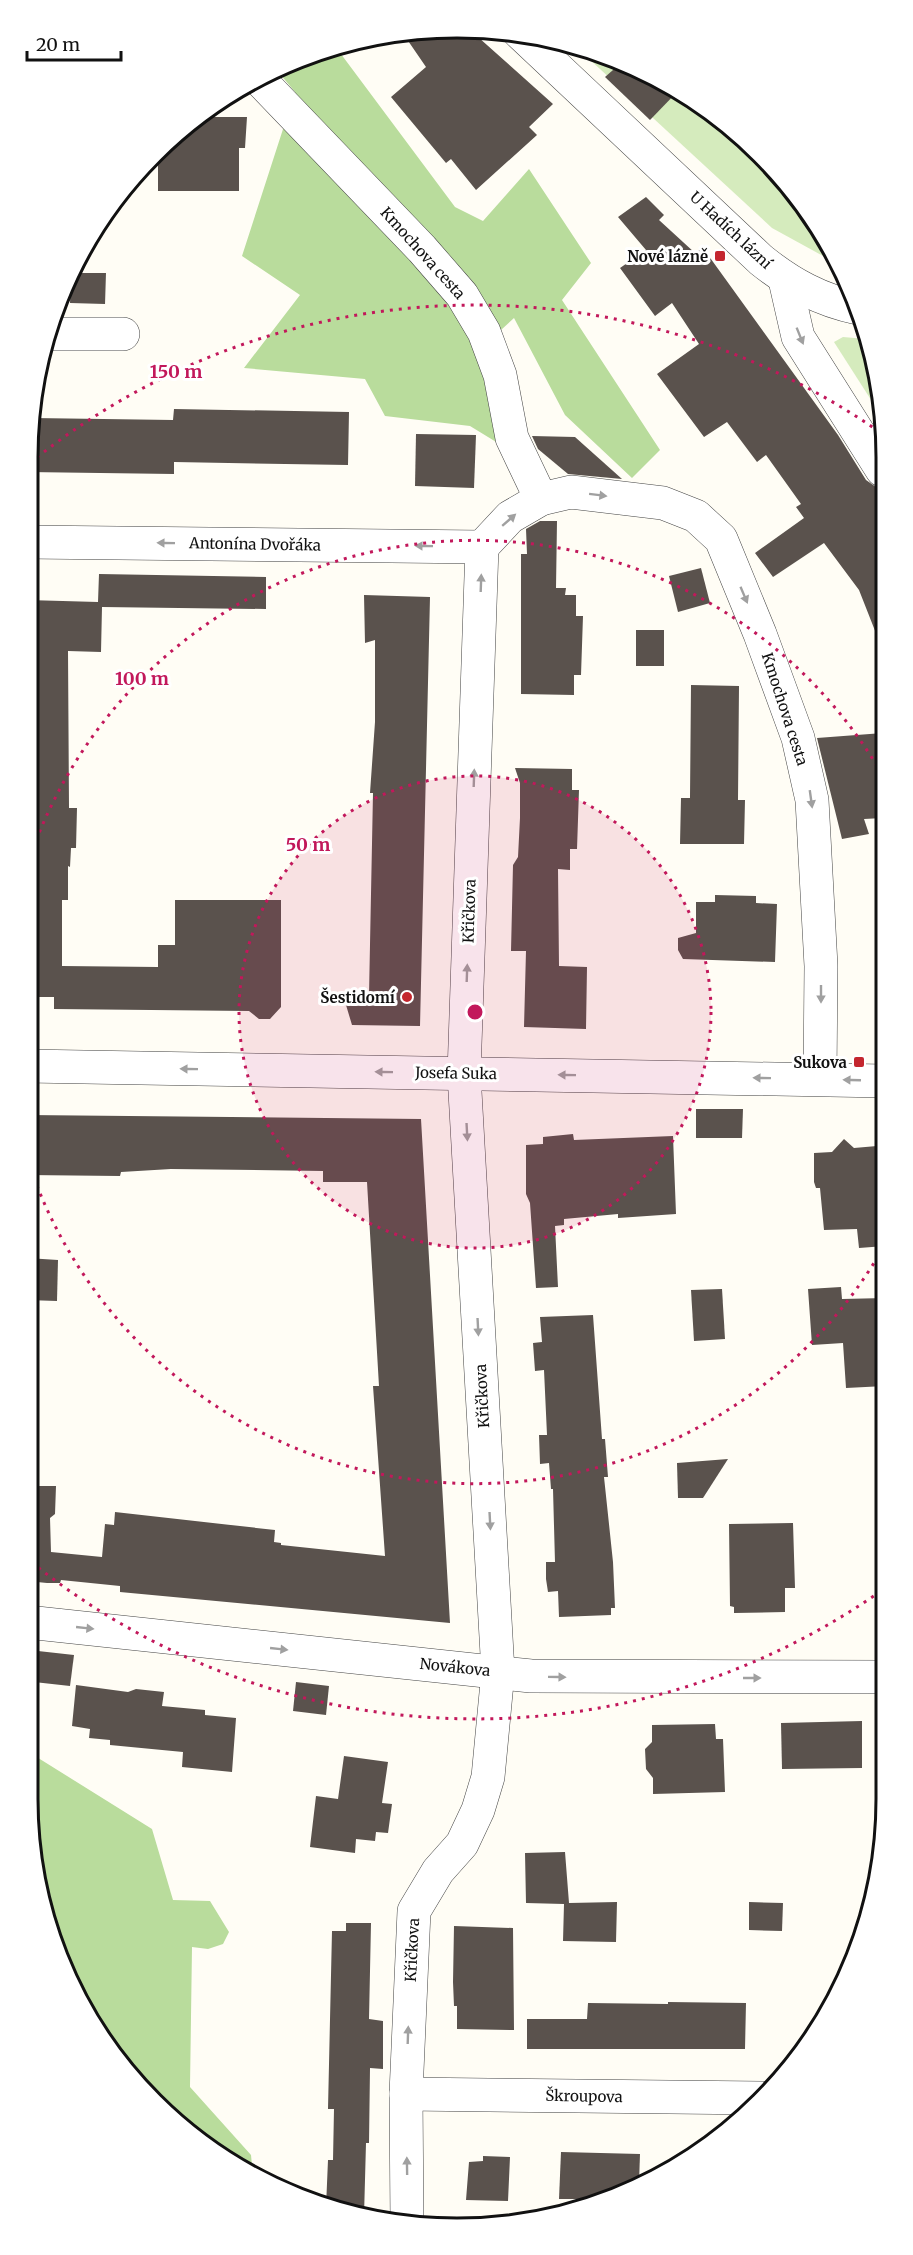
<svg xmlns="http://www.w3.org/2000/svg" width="913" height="2255" viewBox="0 0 913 2255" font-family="Merriweather,serif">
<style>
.green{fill:#d5ebbd}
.forest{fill:#b9dc9c}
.building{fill:#5a524d}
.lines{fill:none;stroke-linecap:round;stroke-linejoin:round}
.minor-casing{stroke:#444;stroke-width:34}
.minor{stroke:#fff;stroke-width:33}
.oneway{fill:#a0a0a0}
.ring{fill:none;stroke:#c2185b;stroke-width:3;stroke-dasharray:3 6}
.poi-dot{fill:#c4262e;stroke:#fff;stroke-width:2}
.labels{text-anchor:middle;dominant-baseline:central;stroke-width:6;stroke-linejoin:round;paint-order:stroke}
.street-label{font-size:15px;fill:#111;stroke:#fff}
.poi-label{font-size:15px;font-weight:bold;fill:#111;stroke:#fff;text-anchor:end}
.rim{fill:none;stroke:#111;stroke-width:3}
.centre{fill:#c2185b;stroke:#fff;stroke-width:3}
.ring-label{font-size:18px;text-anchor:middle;font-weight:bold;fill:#c2185b;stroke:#fff;stroke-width:6;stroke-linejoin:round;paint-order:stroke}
</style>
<rect width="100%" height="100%" fill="#fffdf5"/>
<g class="green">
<polygon points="574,45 594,50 695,99 780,174 834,262 772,228"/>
<polygon points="843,337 866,339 882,400 882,417 834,342"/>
</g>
<g class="forest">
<polygon points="335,46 455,207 483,221 529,169 591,263 562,300 660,450 632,478 565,415 514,318 478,351 506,448 470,426 385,416 365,379 244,368 300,295 242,256 295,92 275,68"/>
<polygon points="27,1751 152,1829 173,1900 210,1901 229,1932 223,1944 208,1949 192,1947 190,2087 251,2155 253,2176 242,2171 133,2081 84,2013 50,1937 27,1798"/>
</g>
<g class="building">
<polygon points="428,28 469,29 553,104 529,127 537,135 476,190 451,159 446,163 391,97 426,67 402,32"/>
<polygon points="621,63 678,91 650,120 605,77"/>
<polygon points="194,117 247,117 245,148 239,148 239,191 158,191 158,151"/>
<polygon points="646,197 664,215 659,220 695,253 703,248 838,435 866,480 883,492 883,646 881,646 859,590 824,543 773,577 755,553 804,518 796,507 801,504 766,455 757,462 727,422 704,437 657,374 699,344 672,303 655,316 620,268 646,250 618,217"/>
<polygon points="71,273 106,273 105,304 70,303"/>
<polygon points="174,409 349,412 348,465 174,462 174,474 27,472 33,418 173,420"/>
<polygon points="416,434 476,435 474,488 415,486"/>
<polygon points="532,436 575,437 622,479 568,474 538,449"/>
<polygon points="540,521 557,521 556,588 566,588 565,595 576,595 576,616 583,616 581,675 574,675 574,695 521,694 521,554 527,554 526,529"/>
<polygon points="701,568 710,603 678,612 669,576"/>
<polygon points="99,574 266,577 266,609 102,607 101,652 68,651 69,808 77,808 76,848 71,848 70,867 68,866 68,900 62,900 62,966 158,967 158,945 175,945 175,900 281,900 281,1007 270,1019 259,1019 249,1011 54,1009 54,997 27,997 27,600 98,602"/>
<polygon points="364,595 430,597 420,1026 352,1025 343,995 369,995 373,793 370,793 375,722 375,640 365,643"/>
<rect x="636" y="630" width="28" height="36"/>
<polygon points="691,685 739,686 738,800 745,800 744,844 680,844 681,798 690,798"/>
<polygon points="883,733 883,818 864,819 869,834 842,839 817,738"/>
<polygon points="515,768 572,769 572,790 579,790 577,849 570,849 570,870 558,869 559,966 587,967 586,1029 524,1027 526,951 511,951 513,865 518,857 520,818 520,783"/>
<polygon points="715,895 756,896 756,903 777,904 775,962 683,959 678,950 678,938 696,933 696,902 715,902"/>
<polygon points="696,1109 743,1109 742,1138 696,1138"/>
<polygon points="27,1115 421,1119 450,1623 120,1592 120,1586 61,1580 60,1583 47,1583 27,1581 27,1486 56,1486 55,1514 50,1518 51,1552 102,1557 105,1524 114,1525 115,1512 275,1530 274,1542 281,1543 281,1545 385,1556 373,1386 379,1386 367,1182 323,1182 323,1171 171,1169 121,1172 120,1176 27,1175"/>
<polygon points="573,1134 574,1140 673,1136 676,1214 618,1218 618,1214 564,1219 564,1225 555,1226 558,1287 536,1288 530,1203 526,1194 526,1145 543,1144 543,1137"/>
<polygon points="844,1139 854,1148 877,1146 877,1154 884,1153 885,1246 859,1248 857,1229 824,1230 820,1188 816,1188 814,1182 814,1153 832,1152"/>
<polygon points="27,1258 58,1260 57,1301 27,1300"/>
<polygon points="841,1287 842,1299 885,1298 885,1386 846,1388 843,1343 812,1345 808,1289"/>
<polygon points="722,1289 725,1339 694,1341 691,1290"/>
<polygon points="593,1315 602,1439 605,1439 608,1477 604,1477 613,1562 615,1608 611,1608 611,1615 559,1617 558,1591 548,1592 546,1579 546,1562 555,1562 553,1489 551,1489 549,1463 540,1464 539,1435 547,1435 544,1370 535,1371 533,1343 542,1342 540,1317"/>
<polygon points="728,1459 703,1498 678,1498 677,1463"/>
<polygon points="793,1523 795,1588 785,1588 785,1612 734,1613 734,1607 730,1606 729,1524"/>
<polygon points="38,1651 74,1655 70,1686 34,1682"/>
<polygon points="296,1682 329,1686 326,1715 293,1711"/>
<polygon points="76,1685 128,1692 136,1689 164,1692 162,1706 205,1710 205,1715 236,1718 232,1772 182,1767 183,1752 110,1745 110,1740 89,1738 90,1729 72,1726"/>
<polygon points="862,1721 862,1768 782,1769 781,1723"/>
<polygon points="715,1724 716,1739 723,1739 725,1792 653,1794 653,1778 646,1769 645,1749 652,1742 652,1725"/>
<polygon points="344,1756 388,1762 382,1803 392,1804 388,1833 376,1832 375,1841 356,1839 355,1853 310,1847 316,1796 338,1799"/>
<polygon points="565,1852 569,1903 617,1902 616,1942 563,1941 564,1904 526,1903 525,1853"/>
<polygon points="749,1902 783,1903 782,1931 749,1930"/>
<polygon points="346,1923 371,1923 369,2019 383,2021 383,2069 370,2068 369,2143 366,2143 364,2216 326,2207 328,2160 333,2160 334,2109 328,2109 332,1931 346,1931"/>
<polygon points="454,1926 513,1928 514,2030 457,2029 457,2006 454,2006 453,1982"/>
<polygon points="668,2002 746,2003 745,2049 527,2049 527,2019 587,2019 588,2003 668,2004"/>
<polygon points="561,2152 640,2154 639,2183 594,2199 559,2199"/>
<polygon points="483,2156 510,2157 508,2201 466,2200 469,2162 483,2161"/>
</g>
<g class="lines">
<g class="minor-casing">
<g id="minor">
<path d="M519,32L761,260C791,284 820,300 858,308"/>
<polyline points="257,77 422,249 462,295 484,332 500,375 512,438 541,499"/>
<polyline points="785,280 798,337 882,470"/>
<polyline points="47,334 123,334"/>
<polyline points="27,542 482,547"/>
<polyline points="482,547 510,517 541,499 571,492 663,503 696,516 721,539 760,634 798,738 812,800 821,966 820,1079"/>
<polyline points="27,1066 884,1081"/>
<polyline points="27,1622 531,1676 886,1677"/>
<polyline points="406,2094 762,2098"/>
<polyline points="407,2224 406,2094 414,1911 438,1871 462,1844 478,1810 488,1777 498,1672 464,1074 482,547"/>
</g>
</g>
<use href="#minor" class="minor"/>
</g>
<defs><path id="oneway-solid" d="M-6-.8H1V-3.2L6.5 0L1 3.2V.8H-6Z" transform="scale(1.5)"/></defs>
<g class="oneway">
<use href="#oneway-solid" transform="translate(800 336) rotate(68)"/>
<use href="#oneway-solid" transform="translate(598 495) rotate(7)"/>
<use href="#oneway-solid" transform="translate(509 520) rotate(-41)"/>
<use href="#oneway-solid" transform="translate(166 543) rotate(-179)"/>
<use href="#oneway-solid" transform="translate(424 546) rotate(-179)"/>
<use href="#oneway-solid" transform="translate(481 583) rotate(-88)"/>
<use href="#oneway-solid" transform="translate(744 595) rotate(67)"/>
<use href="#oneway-solid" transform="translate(474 778) rotate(-88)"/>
<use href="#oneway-solid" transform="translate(811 799) rotate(82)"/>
<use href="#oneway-solid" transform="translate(467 973) rotate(-88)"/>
<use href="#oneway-solid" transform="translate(821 994) rotate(90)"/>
<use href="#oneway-solid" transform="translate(189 1069) rotate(-179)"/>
<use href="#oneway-solid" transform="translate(384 1072) rotate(-179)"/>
<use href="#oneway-solid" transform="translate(567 1075) rotate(-179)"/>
<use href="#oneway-solid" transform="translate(762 1078) rotate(-179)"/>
<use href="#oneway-solid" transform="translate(852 1080) rotate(-178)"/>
<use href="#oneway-solid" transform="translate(467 1132) rotate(87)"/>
<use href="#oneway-solid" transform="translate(478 1327) rotate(87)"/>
<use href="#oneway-solid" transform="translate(490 1521) rotate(87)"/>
<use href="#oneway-solid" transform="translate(85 1628) rotate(6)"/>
<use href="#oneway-solid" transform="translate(279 1649) rotate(6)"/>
<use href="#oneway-solid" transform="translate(557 1677) rotate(1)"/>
<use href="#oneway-solid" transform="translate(752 1678)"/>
<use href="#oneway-solid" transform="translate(408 2035) rotate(-88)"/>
<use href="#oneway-solid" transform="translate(407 2166) rotate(-91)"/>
</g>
<circle cx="475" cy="1012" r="236" fill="#c2185b" fill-opacity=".12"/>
<g class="ring">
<circle cx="475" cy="1012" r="236"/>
<path d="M883 1248A471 471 0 0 1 27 1158M27 866A471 471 0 0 1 883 776"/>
<path d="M881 1591A707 707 0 0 1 30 1561M30 463A707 707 0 0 1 881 433"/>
</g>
<g class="poi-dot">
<rect x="714" y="250" width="12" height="12" rx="3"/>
<circle cx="407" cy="997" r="6"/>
<rect x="853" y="1056" width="12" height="12" rx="3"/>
</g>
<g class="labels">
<g class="street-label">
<text transform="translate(731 230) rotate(43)">U Hadích lázní</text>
<text transform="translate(423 253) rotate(48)">Kmochova cesta</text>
<text transform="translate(255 544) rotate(1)">Antonína Dvořáka</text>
<text transform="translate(785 709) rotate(72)">Kmochova cesta</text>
<text transform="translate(469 911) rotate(-88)">Křičkova</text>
<text transform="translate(456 1073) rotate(1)">Josefa Suka</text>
<text transform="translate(482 1396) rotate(-93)">Křičkova</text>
<text transform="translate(455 1667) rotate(6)">Novákova</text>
<text transform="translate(412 1950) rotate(-87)">Křičkova</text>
<text transform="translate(584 2096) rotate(1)">Škroupova</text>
</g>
<g class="poi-label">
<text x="708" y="256">Nové lázně</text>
<text x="395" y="997">Šestidomí</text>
<text x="847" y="1062">Sukova</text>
</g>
</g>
<path d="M0 0H913V2255H0ZM457 38H457A419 419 0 0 1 876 457V1799A419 419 0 0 1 457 2218H457A419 419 0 0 1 38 1799V457A419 419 0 0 1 457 38Z" fill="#fff" fill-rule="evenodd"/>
<path class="rim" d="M457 38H457A419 419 0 0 1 876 457V1799A419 419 0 0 1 457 2218H457A419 419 0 0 1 38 1799V457A419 419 0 0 1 457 38Z"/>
<circle cx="475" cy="1012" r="9" class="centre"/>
<g class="ring-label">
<text x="176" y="378">150 m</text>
<text x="142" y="685">100 m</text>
<text x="308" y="851">50 m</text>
</g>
<path d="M27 51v9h94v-9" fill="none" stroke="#111111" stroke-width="3"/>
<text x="36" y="51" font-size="18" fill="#111111" stroke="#ffffff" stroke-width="4.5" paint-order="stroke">20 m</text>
</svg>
